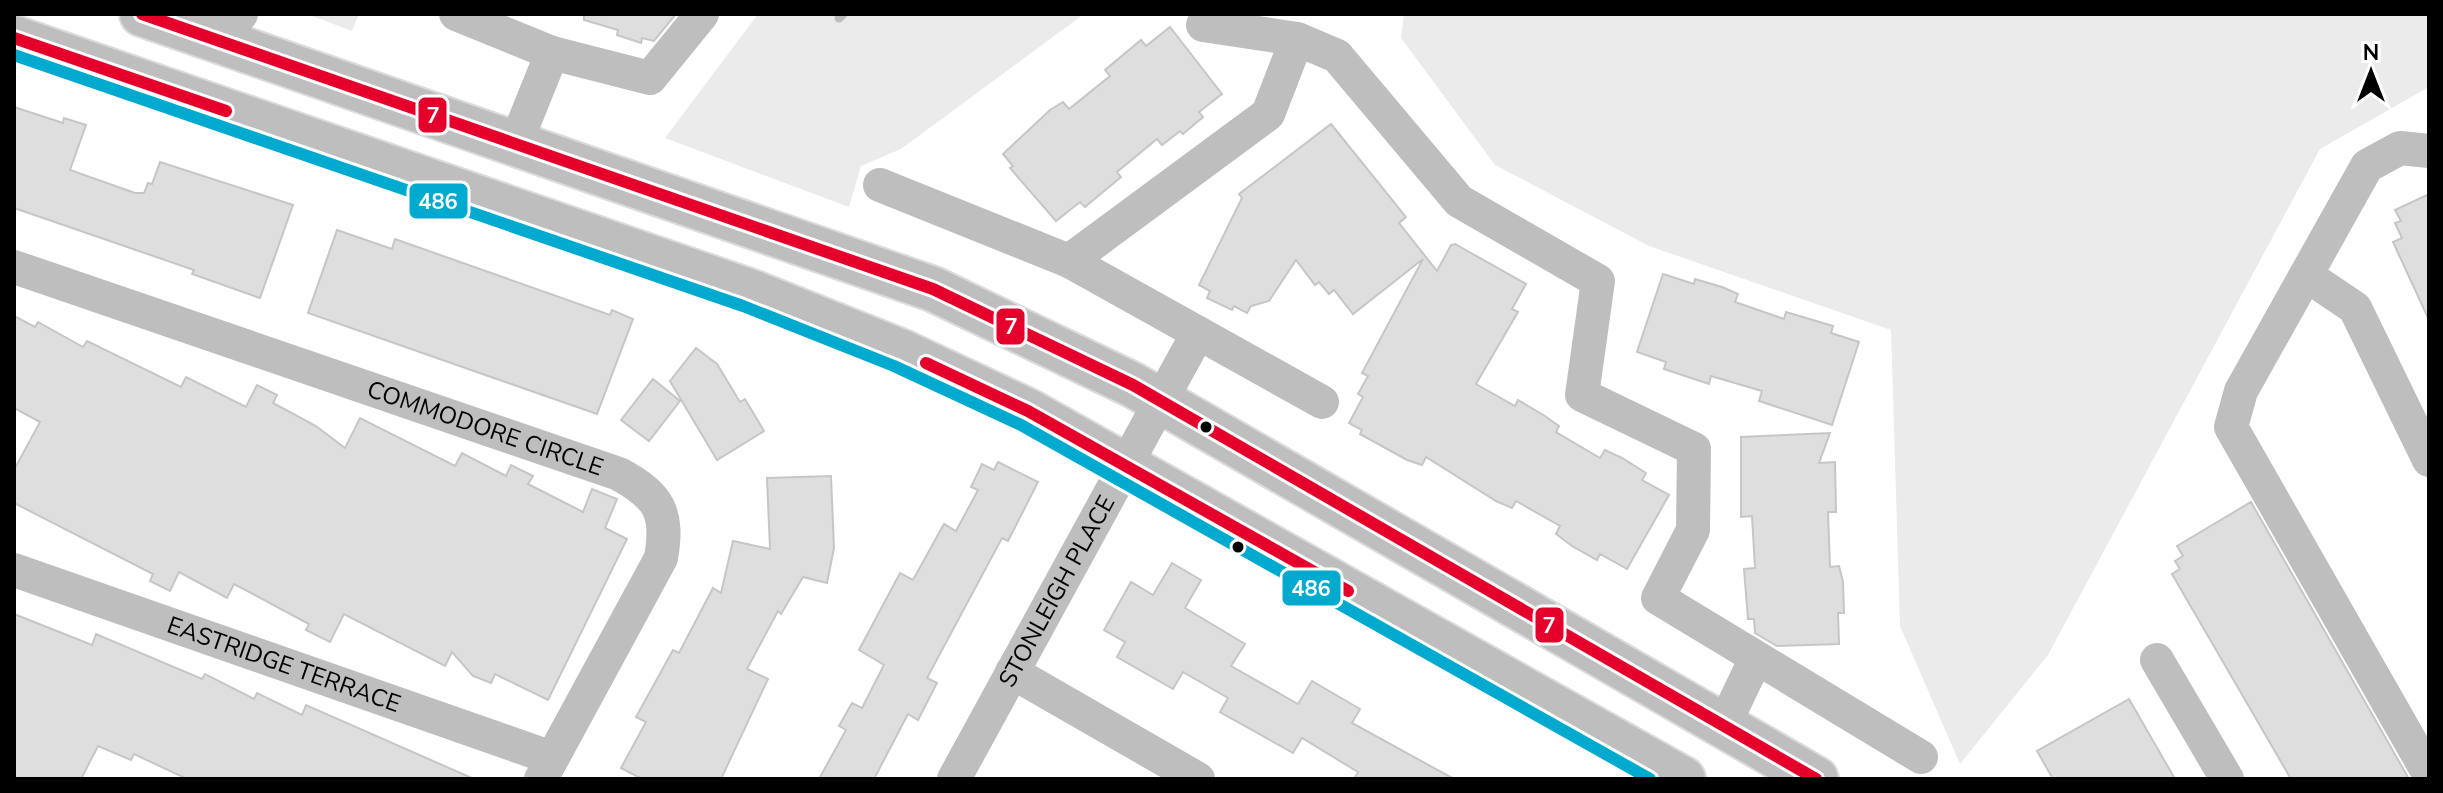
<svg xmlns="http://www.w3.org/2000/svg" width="2443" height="793" viewBox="0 0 2443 793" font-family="'Nunito Sans',sans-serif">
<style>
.green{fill:#ebebeb}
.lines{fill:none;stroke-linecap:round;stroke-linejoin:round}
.stream{stroke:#bdbdbd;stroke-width:9}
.building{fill:#dedede;stroke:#c6c6c6;stroke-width:2}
.major-casing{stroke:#dbdbdb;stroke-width:48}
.minor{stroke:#bebebe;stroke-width:34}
.major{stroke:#bebebe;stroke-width:44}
.bus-1-casing{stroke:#fff;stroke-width:18}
.bus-2-casing{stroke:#fff;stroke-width:18}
.bus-1{stroke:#e4002b;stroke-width:12}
.bus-2{stroke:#00a9ce;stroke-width:12}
.bus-dot{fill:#000;stroke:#fff;stroke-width:3}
.labels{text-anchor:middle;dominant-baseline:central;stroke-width:6;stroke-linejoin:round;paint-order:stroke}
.street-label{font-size:24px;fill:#000;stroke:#fff}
.line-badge{stroke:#fff;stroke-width:3}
.badge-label{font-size:22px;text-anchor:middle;font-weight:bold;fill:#fff}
</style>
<rect width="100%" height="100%" fill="#fff"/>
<g class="green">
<polygon points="307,14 359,14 352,31"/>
<polygon points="758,14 1084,14 901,149 861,166 849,207 665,138"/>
<polygon points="1404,14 2429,14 2429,87 2320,149 2048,655 1960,764 1900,626 1891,330 1649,246 1495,165 1401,38"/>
</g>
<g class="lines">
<polyline class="stream" points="839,18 843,14"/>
</g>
<g class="building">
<polygon points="584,14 676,14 654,41 642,38 641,43 617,35 618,30 584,20"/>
<polygon points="1170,27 1222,94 1199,112 1203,117 1183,134 1180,131 1162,145 1157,139 1117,172 1121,177 1085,207 1080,202 1056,221 1010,168 1013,166 1003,154 1050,110 1063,102 1069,109 1110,76 1105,70 1141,40 1146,46"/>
<polygon points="14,107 63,123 64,118 86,125 70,170 135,193 144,193 148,183 152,184 160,162 293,205 260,298 192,274 194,270 14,208"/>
<polygon points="1331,124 1406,217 1399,223 1437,271 1451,245 1455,244 1526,284 1512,309 1518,312 1476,384 1515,406 1518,400 1545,416 1559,426 1556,432 1600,458 1605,450 1622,458 1646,473 1642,480 1669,495 1627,569 1600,554 1597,560 1572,546 1556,534 1560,526 1516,501 1512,508 1496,501 1426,457 1422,465 1407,460 1360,434 1362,430 1349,423 1363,397 1358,394 1368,376 1362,373 1423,259 1353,314 1334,290 1329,294 1319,282 1315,285 1296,260 1269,301 1251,306 1247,313 1234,306 1232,310 1207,298 1210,291 1199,285 1242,198 1239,194"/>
<polygon points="2429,194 2429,320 2393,242 2402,238 2395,223 2401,221 2395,210"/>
<polygon points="337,230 392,249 395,239 610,315 612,310 633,319 597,414 308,313"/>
<polygon points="1663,274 1694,284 1695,279 1722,287 1738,294 1735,302 1784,319 1786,312 1833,326 1831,333 1859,342 1832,425 1759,401 1762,391 1711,376 1709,384 1664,369 1666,362 1637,352"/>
<polygon points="14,316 35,327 38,322 83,347 87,341 181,387 186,377 246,407 257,385 277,395 273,403 316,426 345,448 360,418 455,466 462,453 506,476 511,465 533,476 528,484 583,512 592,489 617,499 605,528 627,539 548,700 495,674 491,683 473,676 452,652 445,666 344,614 330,642 306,630 309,624 234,584 227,598 179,572 170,591 150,581 153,574 14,503 14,470 40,422 14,408"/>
<polygon points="696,348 717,364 740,402 745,399 764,431 717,460 670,381"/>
<polygon points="653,379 680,401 649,441 621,420"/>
<polygon points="1830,433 1819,463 1835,462 1836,512 1828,512 1830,567 1839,566 1843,582 1844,613 1838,613 1839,644 1777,646 1755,633 1754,619 1748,619 1744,569 1755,568 1752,516 1741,517 1741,437"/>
<polygon points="998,462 1038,482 1008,541 1002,538 927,678 937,683 918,720 908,714 874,779 819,779 846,730 839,726 852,703 862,708 884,665 859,650 900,573 913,580 944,524 956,531 978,490 971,487 982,464 994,470"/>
<polygon points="831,476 834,548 827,583 803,577 781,614 778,611 747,669 768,679 721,779 642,779 621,768 646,722 636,717 673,650 679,653 713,588 721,593 733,541 770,549 767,478"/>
<polygon points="2251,502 2409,779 2291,779 2172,574 2180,569 2175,561 2183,556 2177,546"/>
<polygon points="1172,563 1201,580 1185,608 1245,644 1231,666 1298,704 1312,681 1360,709 1352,723 1454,779 1354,779 1358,772 1302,738 1293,753 1220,712 1228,698 1183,672 1173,689 1117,657 1125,642 1104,630 1131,582 1153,595"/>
<polygon points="14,614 92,645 96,634 202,679 205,674 254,699 257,693 302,715 306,705 474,779 187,779 134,754 131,760 98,746 81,779 14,779"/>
<polygon points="2129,699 2175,779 2053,779 2037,751"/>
</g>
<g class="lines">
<g class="major-casing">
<g id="major">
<polyline points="142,14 933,289 1133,385 1816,779"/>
<polyline points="14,38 749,291 900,351 1028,411 1683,779"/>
</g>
</g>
<g class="minor">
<polyline points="456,14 552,53"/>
<polyline points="1203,25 1297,39"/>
<polyline points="219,40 241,14"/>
<polyline points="515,145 552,53 650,78 702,14"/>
<polyline points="2429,151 2400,148 2367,166 2241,391 2231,427 2429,774"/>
<polyline points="880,185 1069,261 1322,402"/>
<polyline points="1069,261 1268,114 1297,39 1337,56 1459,201 1598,281 1582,395 1694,449 1693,530 1658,598 1921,757"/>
<path id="s1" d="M14,267L619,474C659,496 669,512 661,558L541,779"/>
<polyline points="2306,275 2355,308 2429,460"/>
<path id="s2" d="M14,570L552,758"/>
<polyline points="2157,660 2227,779"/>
<polyline points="1012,672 1198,779"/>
<polyline points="1724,725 1756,658"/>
<path id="s3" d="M954,779L1198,333"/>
</g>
<use href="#major" class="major"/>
<g class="bus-1-casing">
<g id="bus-1">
<polyline points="142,14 933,289 1133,385 1816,779"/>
<polyline points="14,38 226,111"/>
<polyline points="926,363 1028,411 1348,591"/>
</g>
</g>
<g class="bus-2-casing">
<polyline id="bus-2" points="14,55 743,306 894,366 1021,425 1650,779"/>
</g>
<use href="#bus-1" class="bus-1"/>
<use href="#bus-2" class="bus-2"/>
</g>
<g class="bus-dot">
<circle cx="1206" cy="427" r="7"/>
<circle cx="1238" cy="547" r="7"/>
</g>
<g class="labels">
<g class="street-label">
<text stroke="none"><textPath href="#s1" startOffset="498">COMMODORE CIRCLE</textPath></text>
<text stroke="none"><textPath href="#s3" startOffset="214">STONLEIGH PLACE</textPath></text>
<text stroke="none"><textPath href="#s2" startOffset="286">EASTRIDGE TERRACE</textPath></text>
</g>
</g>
<g class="line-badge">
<rect x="417" y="96" width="31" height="38" rx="8" fill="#e4002b"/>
<rect x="408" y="182" width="61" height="38" rx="8" fill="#00a9ce"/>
<rect x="995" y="307" width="31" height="39" rx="8" fill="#e4002b"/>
<rect x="1281" y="569" width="61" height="38" rx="8" fill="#00a9ce"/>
<rect x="1534" y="606" width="31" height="38" rx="8" fill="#e4002b"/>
</g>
<g class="badge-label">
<text x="433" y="123">7</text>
<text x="438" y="209">486</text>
<text x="1011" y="334">7</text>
<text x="1311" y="596">486</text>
<text x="1549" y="633">7</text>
</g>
<rect width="2443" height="793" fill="none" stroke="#000000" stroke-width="32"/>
<g transform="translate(2371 72)" stroke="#ffffff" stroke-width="6" paint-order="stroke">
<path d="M0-6L14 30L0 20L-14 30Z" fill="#000000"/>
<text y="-12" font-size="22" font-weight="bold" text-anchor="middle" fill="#000000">N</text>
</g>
</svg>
